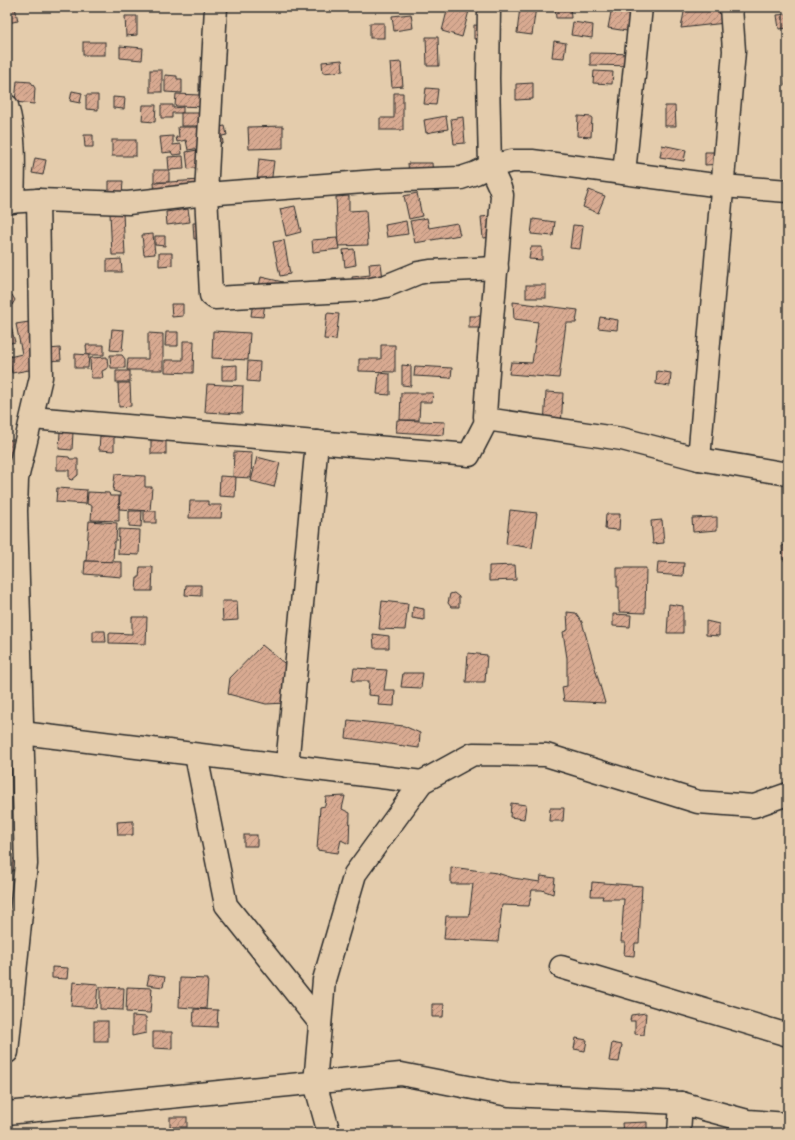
<svg xmlns="http://www.w3.org/2000/svg" width="795" height="1140" viewBox="0 0 795 1140" font-family="Mali,sans-serif">
<style>
.building{fill:url(#building-hatch);stroke:#2b2b2b}
.lines{fill:none;stroke-linecap:round;stroke-linejoin:round}
.minor-casing{stroke:#2b2b2b;stroke-width:25}
.minor{stroke:#e4ccac;stroke-width:22}
</style>
<defs>
<pattern id="building-hatch" width="6" height="6" patternUnits="userSpaceOnUse"><rect width="6" height="6" fill="#d8aa91"/><path d="M-1 1l2-2M0 6l6-6M5 7l2-2" fill="none" stroke="#af8b77"/></pattern>
</defs>
<rect width="100%" height="100%" fill="#e4ccac"/>
<filter id="ink" filterUnits="userSpaceOnUse"><feTurbulence type="fractalNoise" baseFrequency=".025" numOctaves="2"/><feDisplacementMap in="SourceGraphic" scale="8" xChannelSelector="R" yChannelSelector="G"/><feConvolveMatrix kernelMatrix="1 2 1 2 8 2 1 2 1" color-interpolation-filters="sRGB"/></filter>
<g filter="url(#ink)">
<g class="building">
<polygon points="7,7 15,7 18,21 7,23"/>
<polygon points="448,7 470,7 462,37 442,31"/>
<polygon points="520,7 536,7 532,35 517,33"/>
<polygon points="555,7 570,7 571,18 556,18"/>
<polygon points="612,7 631,7 627,31 608,28"/>
<polygon points="685,7 724,7 725,23 681,28"/>
<polygon points="411,14 413,28 394,31 392,16"/>
<polygon points="788,14 788,28 779,29 777,15"/>
<polygon points="125,16 137,16 137,35 126,36"/>
<polygon points="573,22 593,25 592,38 571,35"/>
<rect x="370" y="23" width="14" height="15"/>
<polygon points="474,25 497,27 496,40 474,39"/>
<polygon points="426,37 438,37 439,66 427,66"/>
<polygon points="554,41 566,43 564,58 552,57"/>
<rect x="83" y="42" width="22" height="13"/>
<polygon points="120,46 143,48 142,60 120,58"/>
<polygon points="590,53 638,54 637,66 590,65"/>
<polygon points="342,60 343,71 323,73 322,62"/>
<polygon points="401,62 403,86 392,87 390,63"/>
<rect x="150" y="70" width="12" height="22"/>
<polygon points="594,71 613,72 612,84 593,83"/>
<polygon points="786,71 788,71 788,85 785,85"/>
<polygon points="165,75 177,76 177,79 182,79 182,93 165,92"/>
<polygon points="199,76 210,76 208,107 175,106 176,94 199,95"/>
<polygon points="17,81 31,82 35,88 34,104 15,102"/>
<polygon points="533,83 533,99 516,100 516,84"/>
<polygon points="426,88 438,89 436,105 424,104"/>
<polygon points="72,91 82,93 80,103 70,101"/>
<polygon points="394,93 403,93 403,130 380,130 380,118 394,118"/>
<polygon points="86,95 98,95 98,110 86,109"/>
<polygon points="113,97 125,98 124,109 113,108"/>
<polygon points="143,105 156,105 155,122 142,121"/>
<polygon points="161,105 173,105 173,108 183,107 183,113 172,113 172,118 161,118"/>
<polygon points="665,106 675,106 676,126 665,126"/>
<rect x="181" y="113" width="24" height="13"/>
<polygon points="446,116 448,129 426,133 424,120"/>
<polygon points="578,116 592,117 591,137 577,136"/>
<polygon points="463,117 465,143 454,144 451,119"/>
<polygon points="225,126 227,135 222,136 223,143 211,145 219,127"/>
<polygon points="283,126 283,148 249,149 248,127"/>
<polygon points="178,127 203,127 206,147 188,150 186,140 177,142 176,137 179,137"/>
<polygon points="84,135 93,135 93,147 85,147"/>
<polygon points="173,136 173,145 181,144 182,154 173,155 171,152 162,153 160,137"/>
<rect x="112" y="140" width="24" height="16"/>
<polygon points="662,145 686,150 684,161 660,157"/>
<polygon points="203,149 205,166 188,169 186,152"/>
<polygon points="705,152 721,152 722,164 705,165"/>
<polygon points="183,156 184,169 169,170 168,157"/>
<polygon points="35,158 46,160 43,175 32,173"/>
<polygon points="259,159 274,161 271,184 257,183"/>
<polygon points="408,163 432,163 433,176 409,176"/>
<rect x="154" y="170" width="15" height="12"/>
<polygon points="200,180 201,193 155,195 154,183"/>
<polygon points="109,181 123,181 122,195 109,194"/>
<polygon points="589,190 605,196 598,213 583,207"/>
<polygon points="417,193 422,216 409,219 404,196"/>
<polygon points="349,196 349,211 366,210 368,245 338,246 336,197"/>
<polygon points="295,206 301,232 286,236 280,209"/>
<polygon points="188,209 190,222 167,225 166,212"/>
<polygon points="110,213 123,213 125,255 112,255"/>
<polygon points="499,215 501,236 483,238 481,217"/>
<polygon points="427,218 429,228 457,223 460,235 415,243 410,221"/>
<polygon points="533,219 555,222 553,236 531,234"/>
<polygon points="406,221 408,234 387,237 385,225"/>
<polygon points="193,223 204,223 205,238 194,239"/>
<polygon points="573,225 583,226 580,249 570,248"/>
<polygon points="153,234 155,254 144,255 142,235"/>
<polygon points="155,236 165,236 165,246 155,245"/>
<polygon points="337,238 339,249 313,252 312,240"/>
<polygon points="284,240 290,274 280,276 273,242"/>
<polygon points="531,247 542,247 542,260 529,259"/>
<polygon points="354,249 356,265 345,267 343,250"/>
<polygon points="159,253 172,253 172,265 159,266"/>
<polygon points="121,259 122,272 107,272 107,260"/>
<polygon points="381,263 384,287 353,291 352,277 370,275 369,264"/>
<polygon points="261,277 283,282 281,295 258,290"/>
<polygon points="344,278 345,289 319,290 318,280"/>
<rect x="526" y="285" width="20" height="13"/>
<polygon points="7,294 12,295 15,300 12,305 8,306 7,305"/>
<polygon points="254,294 266,296 263,317 251,316"/>
<polygon points="513,302 578,310 576,323 566,323 559,378 509,374 511,362 532,363 538,322 514,319"/>
<polygon points="171,304 183,304 183,316 172,317"/>
<polygon points="327,313 339,314 336,340 324,339"/>
<rect x="469" y="316" width="15" height="12"/>
<polygon points="600,317 618,320 617,330 598,328"/>
<polygon points="29,322 33,326 46,367 12,373 9,357 22,354 16,324"/>
<polygon points="11,327 15,342 7,344 7,329"/>
<polygon points="112,329 124,330 122,351 110,350"/>
<polygon points="213,331 250,333 248,360 212,358"/>
<polygon points="166,332 178,332 178,346 165,346"/>
<polygon points="148,333 163,334 163,370 127,370 128,359 148,359"/>
<polygon points="183,341 194,341 193,373 165,372 165,360 183,360"/>
<polygon points="86,345 104,345 104,355 87,355"/>
<polygon points="381,345 395,345 395,372 359,371 359,359 381,359"/>
<polygon points="60,348 61,360 50,361 49,349"/>
<polygon points="75,354 89,355 88,368 75,368"/>
<polygon points="110,355 122,355 125,359 125,368 111,368"/>
<polygon points="107,357 108,368 102,371 103,378 91,378 90,358"/>
<polygon points="248,361 260,362 259,382 247,381"/>
<polygon points="237,365 237,380 222,380 222,366"/>
<polygon points="402,365 411,366 411,386 402,385"/>
<polygon points="415,366 452,368 451,378 414,376"/>
<rect x="116" y="371" width="14" height="11"/>
<polygon points="657,371 671,373 670,386 656,384"/>
<polygon points="379,373 390,374 390,395 377,394"/>
<polygon points="7,379 10,385 10,389 7,391"/>
<polygon points="118,383 130,383 131,406 119,407"/>
<polygon points="207,384 243,386 242,414 205,412"/>
<polygon points="546,392 563,393 561,427 544,425"/>
<polygon points="401,393 433,393 432,402 420,402 419,420 400,420"/>
<polygon points="397,420 445,422 444,435 396,432"/>
<polygon points="60,432 73,432 72,450 59,449"/>
<polygon points="100,436 114,436 114,451 99,450"/>
<rect x="151" y="439" width="15" height="15"/>
<polygon points="7,440 18,440 19,466 7,466"/>
<polygon points="234,452 252,453 251,478 233,477"/>
<polygon points="57,456 69,457 70,459 78,459 78,475 72,480 69,479 69,470 57,470"/>
<polygon points="257,457 280,463 274,487 251,481"/>
<polygon points="115,474 145,476 145,487 152,487 150,511 119,509 120,493 113,491"/>
<polygon points="220,476 236,477 235,497 219,496"/>
<polygon points="57,488 87,490 86,504 56,502"/>
<polygon points="88,492 109,493 110,496 119,496 119,521 91,520 92,506 87,504"/>
<polygon points="190,501 208,501 208,505 222,505 221,518 189,518"/>
<polygon points="510,510 537,513 532,548 506,544"/>
<polygon points="129,511 142,511 141,527 129,526"/>
<rect x="144" y="511" width="12" height="12"/>
<polygon points="606,514 620,514 619,530 605,529"/>
<polygon points="717,517 717,530 693,532 692,518"/>
<polygon points="662,520 664,543 653,544 651,521"/>
<polygon points="89,521 117,523 116,541 114,542 113,562 86,561"/>
<polygon points="119,529 140,530 139,555 118,554"/>
<polygon points="788,545 788,559 783,560 782,546"/>
<polygon points="85,561 122,562 122,577 84,574"/>
<polygon points="658,562 684,563 683,576 657,574"/>
<polygon points="515,565 516,580 489,581 489,566"/>
<polygon points="140,567 153,567 152,591 136,591 137,578 139,578"/>
<polygon points="617,568 646,568 645,613 619,612 619,587 617,587"/>
<polygon points="186,585 201,585 201,596 185,595"/>
<polygon points="454,593 459,597 459,607 451,607 448,603 450,594"/>
<polygon points="222,601 237,601 238,620 223,621"/>
<polygon points="382,601 408,604 405,630 379,629"/>
<polygon points="669,604 683,606 683,633 667,633"/>
<polygon points="413,607 424,609 424,620 412,618"/>
<polygon points="567,612 576,613 582,622 605,703 564,701 562,687 567,686 567,658 563,632 568,630"/>
<polygon points="613,614 631,615 630,627 613,626"/>
<polygon points="132,617 147,617 146,644 109,643 109,633 132,634"/>
<polygon points="706,621 719,624 719,636 706,635"/>
<polygon points="93,631 105,631 106,642 93,642"/>
<polygon points="373,634 389,636 389,648 374,648"/>
<polygon points="262,645 295,672 286,703 266,704 228,694 230,678"/>
<polygon points="468,653 487,655 485,682 466,682"/>
<polygon points="354,668 387,670 384,690 395,690 394,706 378,705 379,696 368,695 369,681 352,681"/>
<polygon points="403,673 423,673 421,688 401,687"/>
<polygon points="348,720 404,726 420,733 419,748 346,738"/>
<polygon points="345,796 342,809 350,813 349,844 341,840 338,853 317,850 320,807 325,806 326,797"/>
<polygon points="511,803 526,805 524,819 510,817"/>
<polygon points="550,808 564,808 563,821 549,821"/>
<polygon points="133,821 133,835 118,835 117,822"/>
<rect x="244" y="835" width="13" height="11"/>
<rect x="7" y="859" width="8" height="12"/>
<polygon points="451,867 497,873 513,878 540,882 541,876 555,878 553,894 542,890 532,890 529,906 502,905 498,942 444,939 446,916 469,916 473,884 451,884"/>
<polygon points="592,882 642,886 639,943 635,943 634,956 624,955 625,942 621,942 624,899 602,899 603,896 591,896"/>
<polygon points="52,967 68,968 67,979 52,978"/>
<polygon points="149,975 165,977 163,987 147,985"/>
<polygon points="180,978 208,979 206,1009 179,1007"/>
<polygon points="73,982 98,984 96,1008 71,1006"/>
<polygon points="100,987 124,988 123,1010 100,1009"/>
<polygon points="127,987 152,988 150,1013 126,1012"/>
<polygon points="432,1004 444,1004 443,1017 432,1017"/>
<polygon points="194,1009 218,1010 217,1027 193,1026"/>
<polygon points="646,1013 644,1035 635,1034 635,1021 630,1021 631,1015"/>
<polygon points="132,1016 146,1017 146,1033 132,1036"/>
<rect x="94" y="1021" width="14" height="20"/>
<polygon points="153,1032 172,1032 172,1049 153,1048"/>
<polygon points="576,1038 587,1040 585,1051 574,1049"/>
<polygon points="612,1043 622,1045 619,1062 609,1061"/>
<rect x="170" y="1117" width="17" height="10"/>
<polygon points="647,1122 647,1133 623,1133 622,1123"/>
</g>
<g class="lines">
<g class="minor-casing">
<g id="minor">
<polyline points="216,7 206,194 211,295 215,298 366,290 386,286 418,273 430,271 497,268"/>
<path d="M489,7L488,78L490,166L500,188L502,195C497,269 489,343 485,417L486,419L622,439L699,459L788,474"/>
<path d="M7,106C16,136 14,170 13,202"/>
<polyline points="624,173 641,7"/>
<polyline points="7,202 38,200 128,203 206,194 377,181 461,178 476,173 490,166 512,161 532,161 722,186 788,191"/>
<polyline points="32,418 469,455 487,420"/>
<polyline points="699,459 734,51 731,7"/>
<polyline points="8,734 22,733 422,782"/>
<polyline points="196,755 226,905 320,1023"/>
<polyline points="287,766 317,442"/>
<polyline points="561,967 788,1035"/>
<polyline points="7,1052 26,864 16,511 17,479 41,377 38,200"/>
<polyline points="7,1113 401,1074 509,1095 681,1103 748,1121 788,1124"/>
<polyline points="329,1133 315,1083 324,980 355,874 422,782 473,754 546,755 698,802 754,806 788,794"/>
<polyline points="679,1133 681,1103"/>
</g>
</g>
<use href="#minor" class="minor"/>
</g>
</g>
<rect width="795" height="1140" fill="none" stroke="#e4ccac" stroke-width="24"/>
<rect x="12" y="12" width="771" height="1116" fill="none" stroke="#2b2b2b" stroke-width="1.5" filter="url(#ink)"/>
</svg>
